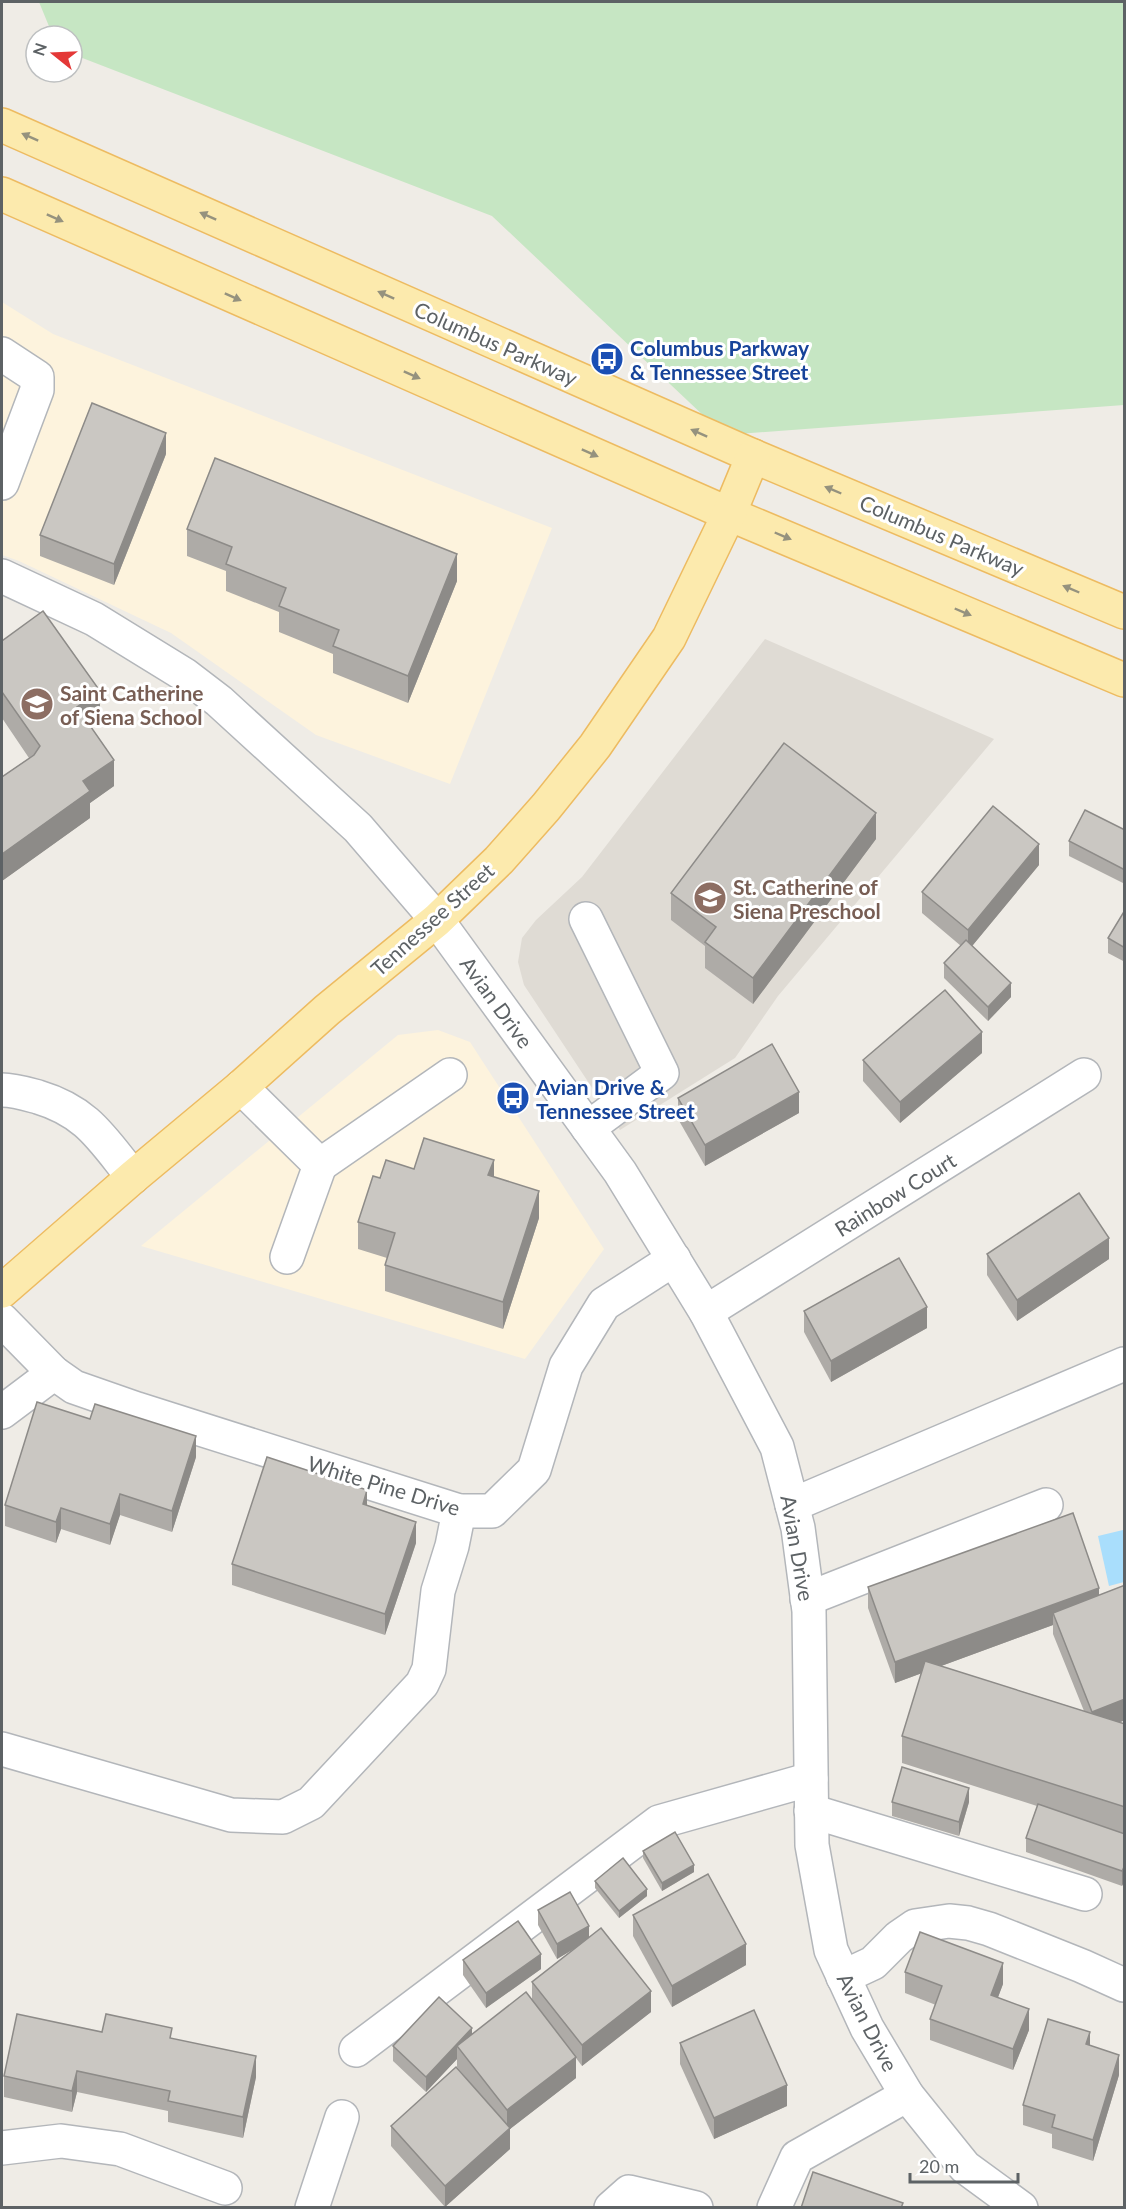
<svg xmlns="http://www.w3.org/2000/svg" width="1126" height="2209" viewBox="0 0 1126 2209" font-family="Lato,sans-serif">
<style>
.commercial{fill:#fdf3dd}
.education{fill:#dfdbd4}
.green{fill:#c6e6c3}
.water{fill:#a9defc}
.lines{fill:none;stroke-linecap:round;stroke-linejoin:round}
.minor-casing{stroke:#b3b6ba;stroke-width:36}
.major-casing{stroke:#edbb61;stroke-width:36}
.minor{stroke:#fff;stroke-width:33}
.major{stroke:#fceaad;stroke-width:33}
.wall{fill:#aeaba7;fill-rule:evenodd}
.shaded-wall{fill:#8d8b88}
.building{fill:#cac7c2;stroke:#8d8b88;stroke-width:1.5}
.oneway{fill:#95927e}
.labels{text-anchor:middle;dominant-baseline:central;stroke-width:6;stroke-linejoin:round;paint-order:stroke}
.street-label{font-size:21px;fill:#5d6265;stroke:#fff}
.transit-label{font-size:21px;font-weight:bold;fill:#164399;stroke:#fff;text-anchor:start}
.education-label{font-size:21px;font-weight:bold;fill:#785e54;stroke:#fff;text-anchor:start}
</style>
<rect width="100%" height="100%" fill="#efece6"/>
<g class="commercial">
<polygon points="2,302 53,334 552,528 450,784 316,735 171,633 19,561 2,555"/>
<polygon points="438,1030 470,1042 604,1249 525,1359 141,1246 398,1035"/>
</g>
<polygon class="education" points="765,639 994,739 778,996 735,1058 620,1130 524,985 518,962 522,938 536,920 582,877"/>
<polygon class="green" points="39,2 1124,2 1124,405 724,435 492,216 72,54 72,36 53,36"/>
<polygon class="water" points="1123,1530 1124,1538 1124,1582 1109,1586 1098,1536"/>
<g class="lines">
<g class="minor-casing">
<g id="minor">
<polyline points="2,354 37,377 37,390 2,483"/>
<polyline points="2,576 94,619 185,675 219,701 358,828 437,920 620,1172 706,1312 777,1447 798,1528 809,1611 812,1845 831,1950 867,2028 907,2095 965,2167 1021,2208"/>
<polyline points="586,919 662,1073 588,1128"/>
<polyline points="241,1087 320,1165 450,1075"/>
<path d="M2,1090C14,1090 27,1094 38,1097C88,1112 102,1139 133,1177"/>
<polyline points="287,1257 320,1165"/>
<polyline points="706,1312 1084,1075"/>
<polyline points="2,1320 54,1373 74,1387 137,1409 459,1511 492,1511 534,1470 566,1366 604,1304 674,1259"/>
<polyline points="2,1412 54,1373"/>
<polyline points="792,1505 1124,1364"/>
<polyline points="807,1599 1046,1505"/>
<polyline points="2,1749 231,1815 283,1817 311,1803 422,1684 429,1669 438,1591 452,1546 459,1511"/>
<polyline points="811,1811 1085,1894"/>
<polyline points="843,1977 873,1963 899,1937 915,1926 949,1921 968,1923 989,1929 1082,1966 1124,1985"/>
<polyline points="356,2050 659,1822 811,1779"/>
<polyline points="2,2148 61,2141 120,2149 225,2188"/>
<polyline points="312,2208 342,2117"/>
<polyline points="611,2208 629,2192 696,2208"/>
<polyline points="774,2208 797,2157 907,2095"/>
</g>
</g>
<g class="major-casing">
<g id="major">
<polyline points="2,125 753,456 1124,612"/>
<polyline points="2,194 729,514 1124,680"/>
<polyline points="2,1291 133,1177 241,1087 327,1010 437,920 499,860 546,807 595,746 669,638 729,514 753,456"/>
</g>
</g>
<use href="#minor" class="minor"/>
<use href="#major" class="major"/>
</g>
<g class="wall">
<polygon points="166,454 114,585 40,556 40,535"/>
<polygon points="187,529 457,581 408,703 333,673 333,654 279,632 279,612 226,591 226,571 187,556"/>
<polygon points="2,641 100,718 90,725 114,786 90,803 90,818 2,881 2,777 29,758 2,718"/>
<polygon points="1125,830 1125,884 1069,856 1069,841"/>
<polygon points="876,839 753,1004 705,968 705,946 671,920 671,893"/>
<polygon points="1039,865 972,946 1011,997 988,1021 944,978 944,963 961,946 922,913 922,892"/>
<polygon points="1125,910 1125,962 1108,953 1108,938"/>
<polygon points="982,1053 900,1123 863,1081 863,1060"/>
<polygon points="678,1098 799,1113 705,1166 678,1119"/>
<polygon points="414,1169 494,1177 539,1218 503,1329 385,1291 385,1265 387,1258 358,1249 358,1222 380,1178"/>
<polygon points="987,1254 1109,1259 1017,1321 987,1275"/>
<polygon points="804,1311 927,1328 831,1382 804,1332"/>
<polygon points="196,1457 172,1532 120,1515 110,1545 61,1529 56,1543 5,1526 5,1505"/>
<polygon points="367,1506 416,1543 385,1635 232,1585 232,1564"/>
<path d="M1125,1585V1720L1119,1723L1125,1724V1880L1122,1886L1026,1852V1838L1037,1806L902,1763V1736L922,1673L895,1683L868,1608V1587L1099,1595ZM1053,1625V1634L1084,1711L941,1666Z"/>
<polygon points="892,1802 969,1802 959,1836 892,1816"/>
<polygon points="643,1851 694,1872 662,1891 643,1858"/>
<polygon points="595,1881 647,1896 619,1918 595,1888"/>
<polygon points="538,1910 589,1937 651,2012 582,2066 576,2058 576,2078 510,2129 510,2149 445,2207 391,2146 391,2126 467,2079 457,2067 457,2059 426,2092 393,2061 393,2046 472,2034 532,2001 532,1982 575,1948 557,1959 538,1925"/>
<polygon points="633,1915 746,1965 672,2007 633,1936"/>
<polygon points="463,1960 541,1969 486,2008 463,1975"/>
<polygon points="905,1972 1003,1984 998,1997 1029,2030 1013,2070 930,2040 930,2019 936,2005 905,1993"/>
<polygon points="102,2032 172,2039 256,2077 243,2138 168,2122 168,2111 77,2092 72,2112 4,2097 4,2076"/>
<polygon points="680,2043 787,2106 714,2139 680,2064"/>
<polygon points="1090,2045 1119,2075 1093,2161 1052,2148 1052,2134 1023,2125 1023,2105"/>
</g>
<g class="shaded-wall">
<polygon points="166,433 166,454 114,585 114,564"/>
<polygon points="457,554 457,581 408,703 408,676"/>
<polygon points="100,691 100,718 77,734 77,707"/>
<polygon points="114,760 114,786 90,803 90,818 2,881 2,854 83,781"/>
<polygon points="876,813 876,839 753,1004 753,978"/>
<polygon points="1039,844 1039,865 968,951 968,930"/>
<polygon points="1011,983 1011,997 988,1021 988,1007"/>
<polygon points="982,1032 982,1053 900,1123 900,1102"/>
<polygon points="799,1092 799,1113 705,1166 705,1145"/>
<polygon points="494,1160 494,1186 488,1175"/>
<polygon points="539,1191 539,1218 503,1329 503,1302"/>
<polygon points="1109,1238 1109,1259 1017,1321 1017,1300"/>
<polygon points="927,1307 927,1328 831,1382 831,1361"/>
<polygon points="196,1436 196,1457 172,1532 172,1511"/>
<polygon points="367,1490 367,1511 363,1504"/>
<polygon points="120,1494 120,1515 110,1545 110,1524"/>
<polygon points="61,1508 61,1529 56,1543 56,1522"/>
<polygon points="416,1522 416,1543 385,1635 385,1614"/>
<polygon points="1099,1588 1099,1609 1053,1613 1053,1625 895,1683 895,1662"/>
<polygon points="1125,1699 1125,1720 1092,1733 1092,1712"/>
<polygon points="969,1788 969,1802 959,1836 959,1822"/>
<polygon points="694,1865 694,1872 662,1891 662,1883"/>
<polygon points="1125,1865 1125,1880 1122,1886 1122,1871"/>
<polygon points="647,1889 647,1896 619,1918 619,1911"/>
<polygon points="589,1926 589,1940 557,1959 557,1944"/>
<polygon points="746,1944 746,1965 672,2007 672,1986"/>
<polygon points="541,1954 541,1969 486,2008 486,1993"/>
<polygon points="1003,1963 1003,1984 991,2016 991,1995"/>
<polygon points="651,1991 651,2012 582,2066 582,2045"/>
<polygon points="1029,2009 1029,2030 1013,2070 1013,2049"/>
<polygon points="472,2028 472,2042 457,2046 457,2059 426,2092 426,2077"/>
<polygon points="1090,2032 1090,2052 1086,2044"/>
<polygon points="1119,2055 1119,2075 1093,2161 1093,2140"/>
<polygon points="256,2056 256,2077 243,2138 243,2117"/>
<polygon points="576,2057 576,2078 510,2129 510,2149 445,2207 445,2186 507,2131 507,2110"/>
<polygon points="77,2071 77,2092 72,2112 72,2091"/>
<polygon points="787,2085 787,2106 714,2139 714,2118"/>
</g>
<g class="building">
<polygon points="92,403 166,433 114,564 40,535"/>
<polygon points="215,458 457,554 408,676 333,646 339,630 279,606 286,588 226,564 232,547 187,529"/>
<polygon points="43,611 100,691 77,707 114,760 83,781 90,791 2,854 2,777 34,755 40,746 2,692 2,641"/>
<polygon points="784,743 876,813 753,978 705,942 716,927 671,893"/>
<polygon points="993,806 1039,844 968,930 922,892"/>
<polygon points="1085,810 1125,830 1125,870 1069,841"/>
<polygon points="1125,910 1125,948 1108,938"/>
<polygon points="966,940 1011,983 988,1007 944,963"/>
<polygon points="945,990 982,1032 900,1102 863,1060"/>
<polygon points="772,1044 799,1092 705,1145 678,1098"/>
<polygon points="424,1138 494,1160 488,1175 539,1191 503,1302 385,1265 395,1233 358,1222 373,1176 380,1178 386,1160 414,1169"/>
<polygon points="1079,1193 1109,1238 1017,1300 987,1254"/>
<polygon points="899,1258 927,1307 831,1361 804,1311"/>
<polygon points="37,1402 90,1419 95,1404 196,1436 172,1511 120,1494 110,1524 61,1508 56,1522 5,1505"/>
<polygon points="267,1457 367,1490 363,1504 416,1522 385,1614 232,1564"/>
<polygon points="1073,1513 1099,1588 895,1662 868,1587"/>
<polygon points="1125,1585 1125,1699 1092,1712 1053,1613"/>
<polygon points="925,1661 1125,1724 1125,1807 902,1736"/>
<polygon points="902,1767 969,1788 959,1822 892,1802"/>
<polygon points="1038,1804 1125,1834 1125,1865 1122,1871 1026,1838"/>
<polygon points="675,1832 694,1865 662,1883 643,1851"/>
<polygon points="623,1858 647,1889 619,1911 595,1881"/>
<polygon points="708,1874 746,1944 672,1986 633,1915"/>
<polygon points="570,1892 589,1926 557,1944 538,1910"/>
<polygon points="518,1921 541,1954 486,1993 463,1960"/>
<polygon points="601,1928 651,1991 582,2045 532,1982"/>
<polygon points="920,1932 1003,1963 991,1995 1029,2009 1013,2049 930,2019 942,1986 905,1972"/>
<polygon points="526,1992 576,2057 507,2110 457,2046"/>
<polygon points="439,1997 472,2028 426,2077 393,2046"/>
<polygon points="754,2010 787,2085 714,2118 680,2043"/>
<polygon points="17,2014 102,2032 106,2014 172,2028 170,2038 256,2056 243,2117 168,2101 170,2091 77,2071 72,2091 4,2076"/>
<polygon points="1048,2019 1090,2032 1086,2044 1119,2055 1093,2140 1052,2127 1055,2115 1023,2105"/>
<polygon points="456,2067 510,2128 445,2186 391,2126"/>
<polygon points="813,2172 903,2203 901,2208 801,2208"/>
</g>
<defs><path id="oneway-solid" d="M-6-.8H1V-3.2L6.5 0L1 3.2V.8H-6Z" transform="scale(1.5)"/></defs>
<g class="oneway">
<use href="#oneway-solid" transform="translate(30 137) rotate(-156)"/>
<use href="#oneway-solid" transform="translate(208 216) rotate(-156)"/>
<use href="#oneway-solid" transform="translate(55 218) rotate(24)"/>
<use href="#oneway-solid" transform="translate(386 295) rotate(-156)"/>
<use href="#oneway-solid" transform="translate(233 297) rotate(24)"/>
<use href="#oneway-solid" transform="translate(412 375) rotate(24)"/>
<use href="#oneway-solid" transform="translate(699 433) rotate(-156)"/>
<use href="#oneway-solid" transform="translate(590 453) rotate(24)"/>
<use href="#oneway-solid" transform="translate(833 490) rotate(-157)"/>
<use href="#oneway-solid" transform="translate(783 536) rotate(23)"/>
<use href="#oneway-solid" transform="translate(1071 589) rotate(-157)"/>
<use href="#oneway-solid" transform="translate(963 612) rotate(23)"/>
</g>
<defs>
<g id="bus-disc" transform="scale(1.725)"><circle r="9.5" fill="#1a4fb4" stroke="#fff"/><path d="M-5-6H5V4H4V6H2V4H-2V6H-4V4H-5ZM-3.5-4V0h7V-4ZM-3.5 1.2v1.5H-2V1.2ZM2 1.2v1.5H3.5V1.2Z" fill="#fff"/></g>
<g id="school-disc" transform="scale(1.725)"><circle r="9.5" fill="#8d6e63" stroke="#fff"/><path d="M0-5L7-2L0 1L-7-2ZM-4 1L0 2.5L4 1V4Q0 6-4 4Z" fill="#fff"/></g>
</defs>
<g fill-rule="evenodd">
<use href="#bus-disc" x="607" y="359"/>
<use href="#school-disc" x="37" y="704"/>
<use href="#school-disc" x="710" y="898"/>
<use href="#bus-disc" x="513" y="1098"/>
</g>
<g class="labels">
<g class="street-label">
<text transform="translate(496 343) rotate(24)">Columbus Parkway</text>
<text transform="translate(942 535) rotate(23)">Columbus Parkway</text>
<text transform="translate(432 919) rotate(-42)">Tennessee Street</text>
<text transform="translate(497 1002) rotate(54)">Avian Drive</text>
<text transform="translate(895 1194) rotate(-32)">Rainbow Court</text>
<text transform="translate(384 1485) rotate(17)">White Pine Drive</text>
<text transform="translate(798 1548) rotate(80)">Avian Drive</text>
<text transform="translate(868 2022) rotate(63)">Avian Drive</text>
</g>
<g class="transit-label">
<text x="630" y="347">Columbus Parkway<tspan x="630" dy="24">&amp; Tennessee Street</tspan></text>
<text x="536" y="1086">Avian Drive &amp;<tspan x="536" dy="24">Tennessee Street</tspan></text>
</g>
<g class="education-label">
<text x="60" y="692">Saint Catherine<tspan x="60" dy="24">of Siena School</tspan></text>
<text x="733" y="886">St. Catherine of<tspan x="733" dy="24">Siena Preschool</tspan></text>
</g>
</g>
<rect width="1126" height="2209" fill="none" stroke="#5d6265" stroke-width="6"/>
<g transform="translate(54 54) rotate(288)"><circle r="28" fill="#ffffff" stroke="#bec0c1" stroke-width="1.5"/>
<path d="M0-4.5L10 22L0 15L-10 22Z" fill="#e43837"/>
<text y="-9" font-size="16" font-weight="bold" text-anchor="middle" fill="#5d6265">N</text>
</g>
<path d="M910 2173v9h108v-9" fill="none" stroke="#5d6265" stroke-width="3"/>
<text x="919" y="2173" font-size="18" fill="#5d6265" stroke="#ffffff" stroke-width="4.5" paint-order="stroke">20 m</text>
</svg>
